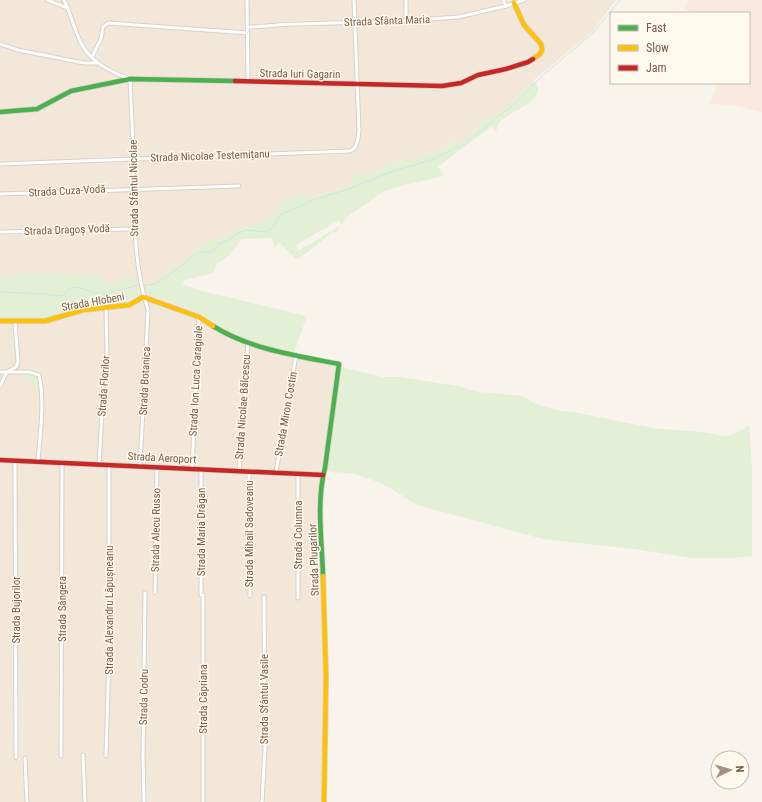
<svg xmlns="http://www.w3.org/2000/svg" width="762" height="802" viewBox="0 0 762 802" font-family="'Roboto Condensed',sans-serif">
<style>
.residential{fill:#f2e7d9}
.commercial{fill:#f9e9df}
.green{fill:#e3f0d5}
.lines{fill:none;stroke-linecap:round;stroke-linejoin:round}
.stream{stroke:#cce6ea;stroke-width:1}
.street-casing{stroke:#d7d1c9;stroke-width:5}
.fast-casing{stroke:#d8d0c7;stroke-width:6}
.slow-casing{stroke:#d8d0c7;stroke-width:6}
.jam-casing{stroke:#d8d0c7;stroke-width:6}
.street{stroke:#fefdfc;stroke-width:3}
.fast{stroke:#4caf50;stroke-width:4.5}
.slow{stroke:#ffc107;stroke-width:4.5}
.jam{stroke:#c62828;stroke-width:4.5}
.labels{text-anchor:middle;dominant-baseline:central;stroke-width:3;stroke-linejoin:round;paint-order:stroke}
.street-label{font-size:11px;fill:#795c48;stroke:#fff9ee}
</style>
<rect width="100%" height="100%" fill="#f8f4ec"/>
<polygon class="residential" points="0,0 616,0 593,31 534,80 499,115 478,125 465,141 458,144 456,141 437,153 436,150 408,161 390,162 379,171 352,177 352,186 308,198 283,200 269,219 199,245 197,250 146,293 195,311 223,332 294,353 341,362 325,476 323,505 328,674 326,802 0,802"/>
<polygon class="commercial" points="688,0 762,0 762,112 733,105 709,104 715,92 717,83 749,83 749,13 698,13 684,9"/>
<g class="green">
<path d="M534,80C550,101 511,110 501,121C498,124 497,128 496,132L492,126L438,167L444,175L440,177L405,185L384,191L346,218L342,225L339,220L296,245L299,250L340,226L336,233L333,232L305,254L296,259L280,243L274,246L272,238L242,239L228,256L217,264L213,273L185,280L182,284L202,291L307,316L294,353L249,342L223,332L195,311L146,293L145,284L159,281L197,250L199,245L269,219L283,200L304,195L308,198L352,186V177L379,171C387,158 397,164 410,160C419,157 428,153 436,150L437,153L457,141L458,144C473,137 480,115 499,114Z"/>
<polygon points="48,273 101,275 102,280 112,287 118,279 137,279 140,296 130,303 42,319 0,319 0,275"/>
<polygon points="341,367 382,377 399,377 458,386 479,392 523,396 536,404 560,411 574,412 653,428 702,432 724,436 733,435 749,425 752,466 752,556 731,558 692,558 633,549 543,539 417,505 390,488 375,481 355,474 326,471"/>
<path d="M27,373C36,374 39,378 40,387L36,389L32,382L21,375V374Z"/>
</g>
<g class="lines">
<path class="stream" d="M0,293L3,292L44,294L59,296L64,295L70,288L76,287L97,293L112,292L135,286L155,284L175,271L198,252C207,253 215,253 219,243C232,241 233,234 244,231C250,229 259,232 266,232L274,226L276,221L281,214L299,207L310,201L351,188L391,172L431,160L464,144L513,105L541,77L593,33L620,0"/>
<g class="street-casing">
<g id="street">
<polyline points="47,0 68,8"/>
<path d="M64,0C71,14 74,29 81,43C90,62 111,72 130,79C131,106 133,132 133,159C135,211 132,260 148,310L140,466"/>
<polyline points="247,0 248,82"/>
<polyline points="503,0 506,6"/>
<polyline points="406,21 406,0"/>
<path d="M248,27C264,27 281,24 297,24L406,21L458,17L506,6L524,0"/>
<polyline points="0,44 18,50 84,63 97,63"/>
<polyline points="92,57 101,39 103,27 108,23 248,33"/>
<path d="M0,164L350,151C358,147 358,139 359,131L354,0"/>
<path d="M0,194C80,191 160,189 239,186"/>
<polyline points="0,232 134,229"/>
<path d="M0,372H29L39,375C45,403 40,433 38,462"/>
<polyline points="0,386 7,372 16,367 18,362 15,322"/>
<polyline points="15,461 16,758"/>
<polyline points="99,464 104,378 107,358 106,308"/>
<polyline points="192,469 199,317"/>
<polyline points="239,471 248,342"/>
<polyline points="249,471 250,596"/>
<polyline points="276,472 296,355"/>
<polyline points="298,473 298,598"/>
<polyline points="155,593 157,467"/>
<polyline points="201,595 201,469"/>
<polyline points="83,755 85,802"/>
<polyline points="61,756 62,462"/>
<polyline points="106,756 109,654 109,464"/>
<polyline points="25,758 27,802"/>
<polyline points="144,802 143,757 145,593"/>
<polyline points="203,802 203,595"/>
<polyline points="262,802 265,749 264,597"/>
</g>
</g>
<g class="fast-casing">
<g id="fast">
<polyline points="0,112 37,109 71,91 130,79 235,81"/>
<path d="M213,326C249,349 298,356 339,364L325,468C316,502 322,541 323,576"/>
</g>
</g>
<g class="slow-casing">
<g id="slow">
<polyline points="514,3 524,25 541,44 542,50 540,54 533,59"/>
<polyline points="0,321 45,321 83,310 129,305 143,297 199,317 213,326"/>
<polyline points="323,576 326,678 324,802"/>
</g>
</g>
<g class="jam-casing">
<g id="jam">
<polyline points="235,81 442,86 461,83 478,75 506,69 528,62 533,59"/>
<polyline points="0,460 323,475"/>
</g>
</g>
<use href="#street" class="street"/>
<use href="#fast" class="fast"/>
<use href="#slow" class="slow"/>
<use href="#jam" class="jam"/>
</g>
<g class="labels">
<g class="street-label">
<text transform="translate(387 21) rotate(-2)">Strada Sfânta Maria</text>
<text transform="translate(300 74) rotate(1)">Strada Iuri Gagarin</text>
<text transform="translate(210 156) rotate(-2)">Strada Nicolae Testemițanu</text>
<text transform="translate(134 188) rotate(-91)">Strada Sfântul Nicolae</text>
<text transform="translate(67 191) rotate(-3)">Strada Cuza-Vodă</text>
<text transform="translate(67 230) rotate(-2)">Strada Dragoș Vodă</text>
<text transform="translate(93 302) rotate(-10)">Strada Hlobeni</text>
<text transform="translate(145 381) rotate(-87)">Strada Botanica</text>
<text transform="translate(196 381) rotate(-87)">Strada Ion Luca Caragiale</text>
<text transform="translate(104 386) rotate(-86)">Strada Florilor</text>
<text transform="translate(243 407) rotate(-86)">Strada Nicolae Bălcescu</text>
<text transform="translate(286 414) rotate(-80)">Strada Miron Costin</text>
<text transform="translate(162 458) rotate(3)">Strada Aeroport</text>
<text transform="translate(156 530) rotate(-89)">Strada Alecu Russo</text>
<text transform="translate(201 532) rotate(-90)">Strada Maria Drăgan</text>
<text transform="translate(249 534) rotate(-90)">Strada Mihail Sadoveanu</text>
<text transform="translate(298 535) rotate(-90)">Strada Columna</text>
<text transform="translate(314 560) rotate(-92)">Strada Plugarilor</text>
<text transform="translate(62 609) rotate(-90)">Strada Sângera</text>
<text transform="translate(16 610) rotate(-90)">Strada Bujorilor</text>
<text transform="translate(109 610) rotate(-90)">Strada Alexandru Lăpușneanu</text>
<text transform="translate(144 697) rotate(-89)">Strada Codru</text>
<text transform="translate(203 699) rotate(-90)">Strada Căpriana</text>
<text transform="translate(264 699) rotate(-90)">Strada Sfântul Vasile</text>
</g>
</g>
<rect x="610" y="12" width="140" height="72" fill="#fff9ee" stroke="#c9baac"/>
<rect x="618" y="25" width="20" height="6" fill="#4caf50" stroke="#c9baac"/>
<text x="646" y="32" font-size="12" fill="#795c48">Fast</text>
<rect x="618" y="45" width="20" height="6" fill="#ffc107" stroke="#c9baac"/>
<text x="646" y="52" font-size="12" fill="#795c48">Slow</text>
<rect x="618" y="65" width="20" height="6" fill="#c62828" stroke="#c9baac"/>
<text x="646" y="72" font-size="12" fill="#795c48">Jam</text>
<g transform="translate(730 770) rotate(85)"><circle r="19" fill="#fff9ee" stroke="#c9baac"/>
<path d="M0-3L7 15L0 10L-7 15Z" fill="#a59181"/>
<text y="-6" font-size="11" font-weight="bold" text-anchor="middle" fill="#795c48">N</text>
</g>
</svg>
